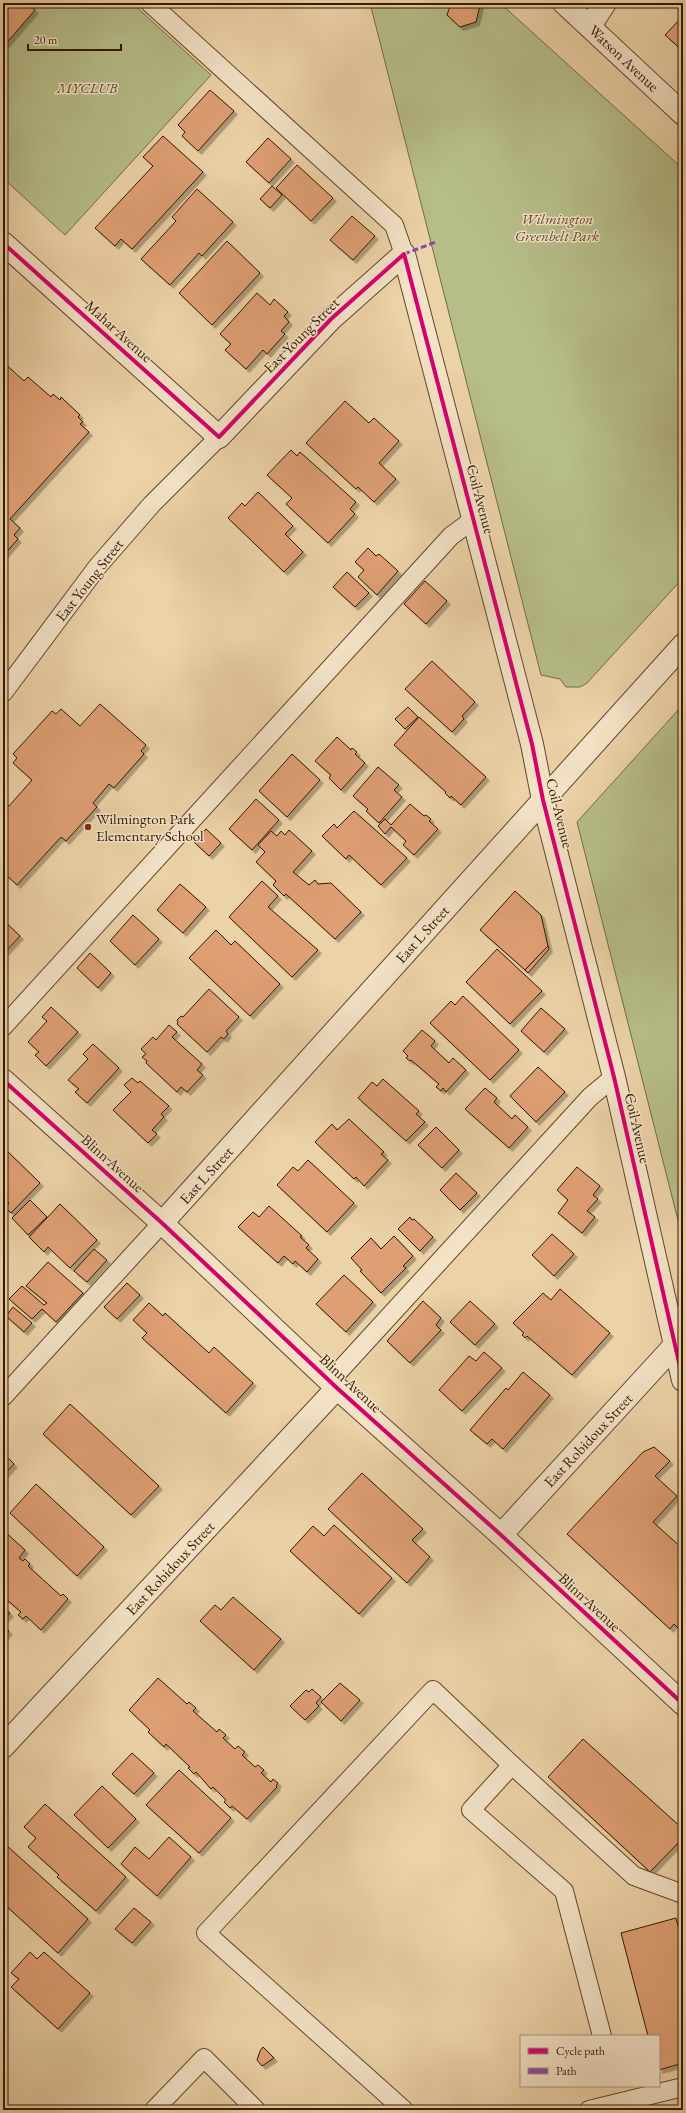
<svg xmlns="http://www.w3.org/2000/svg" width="686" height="2113" viewBox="0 0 686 2113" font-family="'EB Garamond',serif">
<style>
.green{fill:#b6bd89;stroke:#746a44}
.building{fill:#df9f74;stroke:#331800;filter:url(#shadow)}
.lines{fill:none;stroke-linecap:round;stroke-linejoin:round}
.service-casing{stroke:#61462a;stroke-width:20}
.minor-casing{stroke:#61462a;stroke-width:24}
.tertiary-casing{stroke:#61462a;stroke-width:24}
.service{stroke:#f3e2c6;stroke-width:18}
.minor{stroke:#f3e2c6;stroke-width:22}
.tertiary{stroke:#f3e2c6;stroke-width:22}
.quiet{stroke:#8e44ad;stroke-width:3;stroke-dasharray:6 3;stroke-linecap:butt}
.cycleway-casing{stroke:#f3e2c6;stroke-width:6}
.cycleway{stroke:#d6006c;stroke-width:4}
.poi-dot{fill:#8f2418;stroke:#f3e2c6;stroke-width:1.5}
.labels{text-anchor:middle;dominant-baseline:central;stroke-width:3;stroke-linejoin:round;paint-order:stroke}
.street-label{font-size:15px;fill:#331800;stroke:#f3e2c6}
.park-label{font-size:15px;font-style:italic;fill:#5a4a29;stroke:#f3e2c6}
.poi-label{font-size:15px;fill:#331800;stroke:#f3e2c6;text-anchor:start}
</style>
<defs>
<filter id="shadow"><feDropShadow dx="3.5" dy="3.5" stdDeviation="0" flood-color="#0004"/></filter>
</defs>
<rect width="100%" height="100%" fill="#ecd2a7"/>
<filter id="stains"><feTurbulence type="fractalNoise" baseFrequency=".005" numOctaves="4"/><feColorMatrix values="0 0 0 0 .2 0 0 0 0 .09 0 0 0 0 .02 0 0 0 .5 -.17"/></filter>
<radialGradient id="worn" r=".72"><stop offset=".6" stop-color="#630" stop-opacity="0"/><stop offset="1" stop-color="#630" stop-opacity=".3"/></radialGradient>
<g class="green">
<polygon points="3,3 132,3 211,75 65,235 3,178"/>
<polygon points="370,3 500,3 683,169 683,292 678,298 683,320 683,578 587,683 580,687 566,687 560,679 541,675"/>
<polygon points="681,707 683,707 683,1240 577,822"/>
</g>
<g class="building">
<polygon points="3,3 27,3 35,10 3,47"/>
<polygon points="451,3 477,3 480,5 476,22 460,27 447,15"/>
<polygon points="683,16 683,51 665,35"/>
<polygon points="210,90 234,111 198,151 182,136 185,132 178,125"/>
<polygon points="163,136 203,172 132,249 121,239 115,246 95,228 153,166 143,157"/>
<polygon points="268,138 291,159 269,183 246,162"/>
<polygon points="297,165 333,198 311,221 276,188"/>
<polygon points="272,186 282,195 270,208 260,199"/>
<polygon points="197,189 233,222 202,256 199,253 170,285 141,259 176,221 172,217"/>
<polygon points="352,216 375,236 353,260 330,240"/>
<polygon points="227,241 260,273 212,325 179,293"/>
<polygon points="257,293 270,305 274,299 288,312 284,316 289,322 281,331 285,334 267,354 263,350 246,369 225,350 231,344 220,334"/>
<polygon points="3,362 24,381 28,377 51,397 53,394 60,400 61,397 80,415 78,417 83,422 80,424 89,432 10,519 20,528 14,535 18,539 4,555"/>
<polygon points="345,401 369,423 374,418 399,441 379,463 396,479 374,502 358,487 356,489 306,443"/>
<polygon points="291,450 297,456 300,452 356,502 350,509 355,514 328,543 286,504 292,498 267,475"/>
<polygon points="258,492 293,526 285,534 303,552 284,572 228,518 242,503 245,506"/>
<polygon points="368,548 376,556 379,554 398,571 377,595 358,577 364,570 355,562"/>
<polygon points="347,572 369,593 355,607 333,587"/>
<polygon points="425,581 447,601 426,624 404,604"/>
<polygon points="432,661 475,702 462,716 464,719 452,732 405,689"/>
<polygon points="100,704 146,745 141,751 144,754 114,788 109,784 93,803 97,807 66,841 61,837 17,885 3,872 3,802 9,806 32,780 13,763 17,758 13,754 52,711 56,714 61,709 80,726"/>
<polygon points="408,707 418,717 405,729 395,719"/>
<polygon points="419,717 486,777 461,805 451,796 450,798 445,793 446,792 394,745"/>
<polygon points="337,737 351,750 352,748 357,752 355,754 365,763 341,790 329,778 331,775 315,761"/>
<polygon points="292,754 320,780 287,817 259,791"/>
<polygon points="378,767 399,785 394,790 402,797 379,823 366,811 368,809 353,796"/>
<polygon points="256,799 279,820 252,850 229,829"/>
<polygon points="410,804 424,816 426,815 431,819 429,821 438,829 414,855 403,845 406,841 391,827 385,834 378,826 385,819 391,825"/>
<polygon points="354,811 407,858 381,885 349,855 346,859 322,836 334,824 337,828"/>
<polygon points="206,829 221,843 209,856 194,842"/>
<polygon points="289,830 312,851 293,872 309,885 315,880 318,884 331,883 361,912 335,939 286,894 284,896 273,885 276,881 256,862 265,852 258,845 271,831 277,836 281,831 285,835"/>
<polygon points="262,881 278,896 268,907 318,950 292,977 229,917"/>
<polygon points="180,884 206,907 183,933 157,910"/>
<polygon points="515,891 541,915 548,946 525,970 480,930"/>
<polygon points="133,915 159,939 135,965 110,941"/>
<polygon points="3,920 20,936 5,952 3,950"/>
<polygon points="216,930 231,945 235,941 280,984 250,1016 189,958"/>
<polygon points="548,946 549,949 528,973 525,970"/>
<polygon points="497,949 542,991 510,1024 466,982"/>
<polygon points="90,953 111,973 98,988 77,968"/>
<polygon points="209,989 239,1017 226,1031 228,1034 224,1039 221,1037 207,1052 177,1024 178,1022 177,1020 181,1016 183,1017"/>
<polygon points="463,996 519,1050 490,1080 430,1023 451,1001 455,1005"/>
<polygon points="51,1007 78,1032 46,1066 35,1055 39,1052 28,1042 47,1021 42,1017"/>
<polygon points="541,1008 565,1029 544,1052 521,1031"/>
<polygon points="169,1025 177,1032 172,1037 202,1064 197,1070 203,1075 187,1092 181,1087 177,1092 146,1063 147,1061 142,1057 146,1054 141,1049 153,1037 156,1040"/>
<polygon points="422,1030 435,1041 431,1046 449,1063 453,1058 466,1070 446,1092 443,1088 441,1091 436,1087 439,1084 411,1060 410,1061 406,1058 408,1056 403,1051"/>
<polygon points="93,1044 119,1068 87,1103 75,1092 79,1089 68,1080 88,1059 83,1054"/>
<polygon points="538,1067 565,1092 536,1122 510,1096"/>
<polygon points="132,1078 138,1083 140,1081 169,1106 161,1114 164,1117 152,1130 157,1134 148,1143 113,1110 131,1092 124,1085"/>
<polygon points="383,1079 419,1111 416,1114 425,1122 406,1141 358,1098 372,1082 377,1086"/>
<polygon points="485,1088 497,1098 494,1102 512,1119 515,1115 528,1127 509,1148 465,1109"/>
<polygon points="349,1119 384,1152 381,1154 388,1160 364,1186 356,1177 354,1179 315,1142 332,1124 337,1130"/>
<polygon points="436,1127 459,1150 442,1168 418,1145"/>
<polygon points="3,1147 40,1183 11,1213 5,1207 9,1203 3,1197"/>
<polygon points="308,1160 354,1203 327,1232 277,1185 293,1167 298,1171"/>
<polygon points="577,1167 600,1186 593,1195 598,1199 587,1211 595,1217 582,1233 558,1213 568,1200 557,1190"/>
<polygon points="456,1173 477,1193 460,1210 440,1190"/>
<polygon points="30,1200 47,1217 28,1235 12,1218"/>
<polygon points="60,1204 97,1240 70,1268 48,1247 44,1252 29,1237"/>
<polygon points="269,1206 302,1236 300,1237 309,1245 306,1248 318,1259 307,1272 295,1261 293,1264 284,1256 278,1263 238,1227 253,1212 259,1217"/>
<polygon points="410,1217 412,1220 414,1219 433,1237 420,1251 398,1229"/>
<polygon points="552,1234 574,1254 554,1276 532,1255"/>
<polygon points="394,1236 413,1256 403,1266 406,1268 381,1293 360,1271 362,1270 351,1258 371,1238 381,1249"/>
<polygon points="94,1249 107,1260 87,1282 74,1271"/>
<polygon points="48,1262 83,1293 56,1322 42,1309 32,1319 9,1299 22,1286 44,1305 47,1303 26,1286"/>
<polygon points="344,1275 373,1302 346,1332 316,1304"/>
<polygon points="127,1283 140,1295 117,1319 104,1307"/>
<polygon points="560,1289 610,1333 572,1375 527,1336 525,1338 522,1335 524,1333 513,1323 543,1293 551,1300"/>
<polygon points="423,1301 441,1318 436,1325 441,1330 410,1363 387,1341"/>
<polygon points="470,1301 495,1324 475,1345 450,1322"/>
<polygon points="149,1303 163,1316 165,1313 209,1353 214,1347 253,1383 226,1413 142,1338 147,1333 133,1320"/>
<polygon points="13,1307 32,1323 24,1332 6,1316"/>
<polygon points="484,1352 502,1368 462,1411 439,1390 469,1356 476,1361"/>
<polygon points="523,1372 550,1395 503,1449 492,1439 487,1444 470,1430 506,1388 508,1390"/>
<polygon points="70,1404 159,1486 131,1515 43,1434"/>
<polygon points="654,1447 670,1461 655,1476 677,1496 653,1522 683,1549 683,1633 674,1624 670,1629 567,1534 643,1452"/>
<polygon points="3,1453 14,1464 3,1476"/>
<polygon points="362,1473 423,1529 412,1540 430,1557 407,1583 328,1509"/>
<polygon points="36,1484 104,1547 77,1576 10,1513"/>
<polygon points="334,1525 392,1578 359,1614 290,1551 313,1526 324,1536"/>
<polygon points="3,1530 25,1550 19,1558 23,1561 25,1559 30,1564 28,1566 61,1596 63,1594 68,1599 41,1630 26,1616 23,1619 18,1615 21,1612 6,1599 3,1601"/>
<polygon points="233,1597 281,1639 254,1670 200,1621 215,1605 221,1610"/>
<polygon points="3,1607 10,1613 3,1621"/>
<polygon points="3,1626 9,1631 3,1638"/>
<polygon points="158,1678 187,1704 189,1702 196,1708 193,1711 217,1732 219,1729 226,1735 223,1738 235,1749 238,1746 245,1752 242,1755 255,1767 258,1765 264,1770 261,1773 271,1782 273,1779 278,1783 276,1786 277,1787 247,1819 232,1806 230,1808 224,1802 226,1800 213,1787 211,1789 196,1772 194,1774 188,1768 190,1767 166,1744 164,1747 148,1732 150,1730 129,1710"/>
<polygon points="340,1683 360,1700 341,1721 321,1702"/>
<polygon points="312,1689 321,1697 316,1703 319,1706 305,1720 290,1706 306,1690 309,1692"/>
<polygon points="583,1739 683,1829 683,1838 650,1872 548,1777"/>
<polygon points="132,1753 154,1773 134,1794 112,1774"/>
<polygon points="179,1770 231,1818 199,1853 146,1805"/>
<polygon points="102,1786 136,1819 108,1848 74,1815"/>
<polygon points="45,1804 126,1877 96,1911 57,1877 59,1875 28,1847 36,1838 24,1827"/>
<polygon points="169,1837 191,1857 157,1896 121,1864 135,1847 149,1859"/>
<polygon points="6,1845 88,1919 58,1953 3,1903 3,1848"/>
<polygon points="134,1908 151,1922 132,1943 115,1929"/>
<polygon points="676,1918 683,1945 683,2063 659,2070 659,2036 648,2036 621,1933"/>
<polygon points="30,1952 37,1959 44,1952 90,1993 58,2029 11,1987 19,1979 11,1973"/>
<polygon points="263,2047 274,2058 262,2066 257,2060 260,2051"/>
<polygon points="329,2106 334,2110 325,2110"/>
</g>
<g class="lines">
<g class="service-casing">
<g id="service">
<polyline points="150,3 394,225 404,254"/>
<polyline points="3,693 98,566 152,504 219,437"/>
<polyline points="3,1027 451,536 474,519"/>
<polyline points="330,1381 590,1097 614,1077"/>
<polyline points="3,1397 162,1223"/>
<polyline points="602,2036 564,1891 471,1810 512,1765 634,1876 683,1894"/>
<polyline points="154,2110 204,2058 256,2110"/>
<polyline points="404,2110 206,1933 433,1690 512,1765"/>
<polyline points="589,2110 683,2087"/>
</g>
</g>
<g class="minor-casing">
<g id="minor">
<polyline points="564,3 683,114"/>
<polyline points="590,26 605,3"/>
<polyline points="3,243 219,437 331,319 404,254 532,744 543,800 614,1077 683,1380"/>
<polyline points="501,1535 675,1345"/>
<polyline points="3,1747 337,1388"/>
</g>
</g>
<g class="tertiary-casing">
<g id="tertiary">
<polyline points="3,1080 162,1223 337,1388 501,1535 683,1704"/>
<polyline points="162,1223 683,645"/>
</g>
</g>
<use href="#service" class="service"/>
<use href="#minor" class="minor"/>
<use href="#tertiary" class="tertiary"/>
<polyline class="quiet" points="404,254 436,242"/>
<g class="cycleway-casing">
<g id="cycleway">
<polyline points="3,243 219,437 331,319 404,254 532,744 543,800 614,1077 683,1380"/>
<polyline points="3,1080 162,1223 337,1388 501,1535 683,1704"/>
</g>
</g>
<use href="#cycleway" class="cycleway"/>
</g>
<circle class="poi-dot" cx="88" cy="827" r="4"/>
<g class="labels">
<g class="street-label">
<text transform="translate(624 58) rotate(43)">Watson Avenue</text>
<text transform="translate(119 331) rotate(42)">Mahar Avenue</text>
<text transform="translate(301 335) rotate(-45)">East Young Street</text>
<text transform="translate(481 499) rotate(75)">Coil Avenue</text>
<text transform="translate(89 580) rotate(-52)">East Young Street</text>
<text transform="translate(560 813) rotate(76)">Coil Avenue</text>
<text transform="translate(422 934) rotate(-48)">East L Street</text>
<text transform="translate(638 1128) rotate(77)">Coil Avenue</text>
<text transform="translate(113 1163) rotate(42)">Blinn Avenue</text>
<text transform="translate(206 1175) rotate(-48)">East L Street</text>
<text transform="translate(351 1383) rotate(43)">Blinn Avenue</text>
<text transform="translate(588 1440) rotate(-47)">East Robidoux Street</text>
<text transform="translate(170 1568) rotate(-47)">East Robidoux Street</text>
<text transform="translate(590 1602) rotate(43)">Blinn Avenue</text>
</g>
<g class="park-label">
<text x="87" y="87">MYCLUB</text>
<text x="557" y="218">Wilmington<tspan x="557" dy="17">Greenbelt Park</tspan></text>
</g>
<g class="poi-label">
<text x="96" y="818">Wilmington Park<tspan x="96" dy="17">Elementary School</tspan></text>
</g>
</g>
<rect width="686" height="2113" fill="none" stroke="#ecd2a7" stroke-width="16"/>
<rect x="4" y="4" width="678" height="2105" fill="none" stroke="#331800" stroke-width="2"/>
<rect x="8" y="8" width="670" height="2097" fill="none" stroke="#331800"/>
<rect x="520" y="2035" width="140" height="52" fill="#f3e2c6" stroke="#a69177"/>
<rect x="528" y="2048" width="20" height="6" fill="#d6006c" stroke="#a69177"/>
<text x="556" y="2055" font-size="12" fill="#331800">Cycle path</text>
<rect x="528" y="2068" width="20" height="6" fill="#8e44ad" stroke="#a69177"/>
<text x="556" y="2075" font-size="12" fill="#331800">Path</text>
<path d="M28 44v6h93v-6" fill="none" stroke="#331800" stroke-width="2"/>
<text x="34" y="44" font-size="12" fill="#331800" stroke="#f3e2c6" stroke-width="3" paint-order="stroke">20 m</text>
<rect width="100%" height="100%" filter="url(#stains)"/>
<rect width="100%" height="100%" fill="url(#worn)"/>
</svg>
